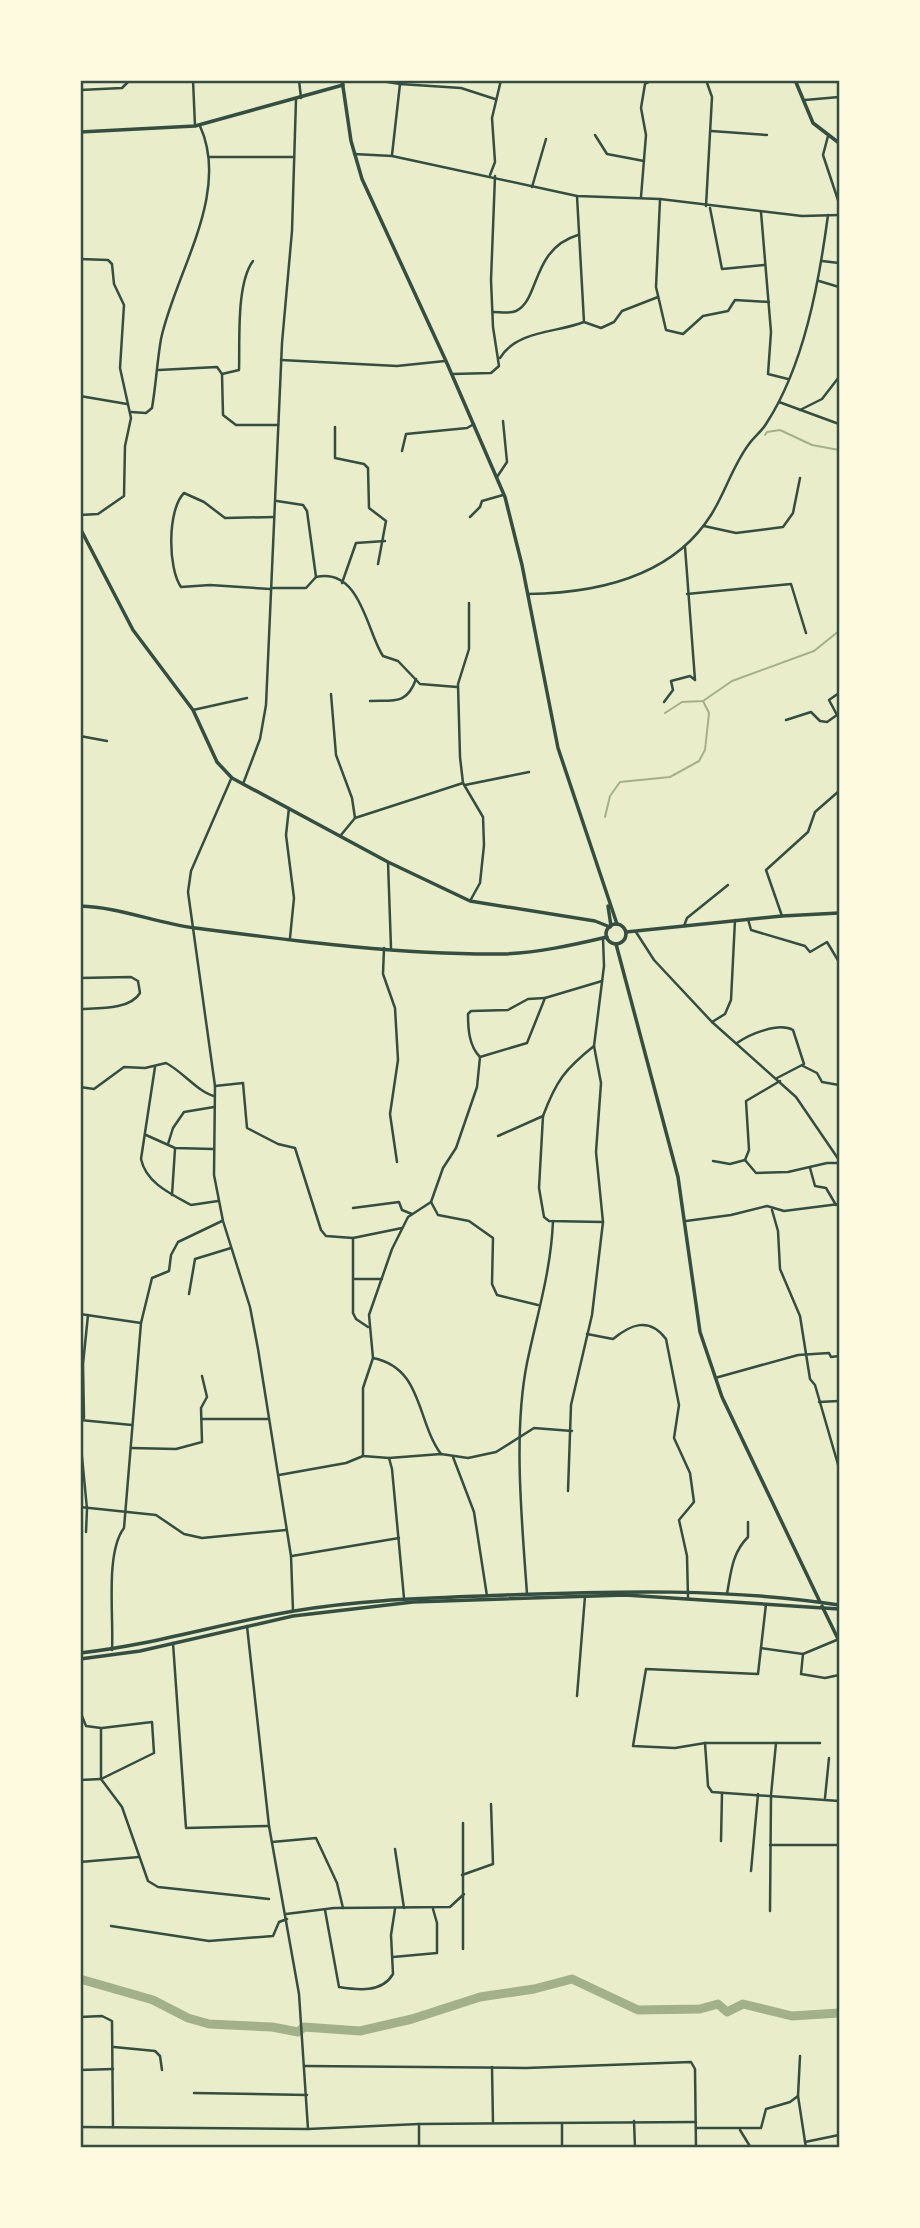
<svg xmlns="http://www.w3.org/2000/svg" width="920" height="2228" viewBox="0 0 920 2228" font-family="Barlow,sans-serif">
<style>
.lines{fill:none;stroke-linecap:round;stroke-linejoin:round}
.stream{stroke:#a3b18a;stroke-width:2}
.river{stroke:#a3b18a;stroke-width:9}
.minor{stroke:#344e41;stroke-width:2.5}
.tertiary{stroke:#344e41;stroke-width:3.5}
.primary{stroke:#344e41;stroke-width:3.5}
.neatline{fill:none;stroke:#344e41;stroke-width:2.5}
</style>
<rect width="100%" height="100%" fill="#e9edc9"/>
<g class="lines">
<g class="stream">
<polyline points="765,435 767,432 780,430 812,445 839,450"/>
<polyline points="665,713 682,702 703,701 732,681 814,651 839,631"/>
<polyline points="605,817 610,796 620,782 670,777 699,761 705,750 709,713 703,701"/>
</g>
<polyline class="river" points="80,1979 153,2000 188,2018 209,2024 272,2027 298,2032 304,2027 360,2031 412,2019 480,1997 534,1989 572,1979 638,2010 700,2009 718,2004 727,2012 743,2004 792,2016 839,2013"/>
<g class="minor">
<polyline points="193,80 195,126"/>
<polyline points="299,80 301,98"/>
<polyline points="375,80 400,84"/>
<polyline points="706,80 712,97 706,206"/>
<polyline points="80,90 122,88 130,80"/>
<polyline points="805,100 839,97"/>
<polyline points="711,131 767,135"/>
<polyline points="595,135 607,154 644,161"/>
<polyline points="828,136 823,155 839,203"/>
<polyline points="354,154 392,156 577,196 660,199 802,216 839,215"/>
<polyline points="392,155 400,84 461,88 495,99"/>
<polyline points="210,157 294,157"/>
<polyline points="490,175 495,162 492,118 501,80"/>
<polyline points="532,187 546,139"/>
<polyline points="577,196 584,322"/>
<polyline points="641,197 646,135 641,108 645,84 653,80"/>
<polyline points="660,200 656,287 666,330 683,334 703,316 728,311 735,300 769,302"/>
<polyline points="710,208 722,269 764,265"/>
<polyline points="761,212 771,332 768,374 788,379"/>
<polyline points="80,259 108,260 112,264 114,284 124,305 120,368 131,418 125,446 124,496 98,514 80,515"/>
<polyline points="822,261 839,263"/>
<polyline points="819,281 839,287"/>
<path d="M493,312C500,312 509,314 516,311C540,300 531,249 578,235"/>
<path d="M500,358C517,330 556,333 584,322L601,328L614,322L622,311L658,297"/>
<polyline points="281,360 397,366 445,361"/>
<polyline points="159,370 217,367 222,374 223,415 236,425 278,425"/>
<path d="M222,374L239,370C240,341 236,284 253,261"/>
<polyline points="452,374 491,373 499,366 493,327 491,280 495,176"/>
<polyline points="80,396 127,404"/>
<polyline points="779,402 839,424"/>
<polyline points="800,410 822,399 839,377"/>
<path d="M131,412L146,413L152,408C156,385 157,362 161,339C175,273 231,194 200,126"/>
<polyline points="335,427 335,458 364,464 368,468 369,508 386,521 378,564"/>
<polyline points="402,451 406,434 467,428 474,424"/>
<polyline points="497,477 507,462 503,421"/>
<polyline points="470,517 480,507 482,501 503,495"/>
<polyline points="704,526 736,533 783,527 793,513 800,478"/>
<path d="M316,577C361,567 367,633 383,656L398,661L420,684L457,687"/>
<polyline points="342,583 356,543 385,541"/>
<polyline points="272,588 306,588 316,577 307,511 303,505 277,501"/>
<path d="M270,589L210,585L181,587C168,569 167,510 184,493L204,502L225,518L274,517"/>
<path d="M528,594C597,593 672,577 711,515C725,493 733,465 749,444C754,437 761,432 766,424C804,366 819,283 828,215"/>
<polyline points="687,594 791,584 806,633"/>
<polyline points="469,603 469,649 458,684 460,757 463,783 483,817 484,845 480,883 470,901"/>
<polyline points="331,694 336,755 352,798 355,818"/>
<path d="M370,701C394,700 407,705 416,679"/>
<polyline points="664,702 673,690 671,681 690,676 695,680 685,547"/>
<polyline points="193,710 247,698"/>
<polyline points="786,720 811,712 820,721 827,722 837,715 829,700 839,693"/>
<polyline points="80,736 107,741"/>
<polyline points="231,779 191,871 188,892 215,1086 214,1175 223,1221 250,1307 258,1349 291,1556 293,1611"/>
<polyline points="243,784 260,739 266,705 282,343 292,231 296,99"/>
<polyline points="465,785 529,772"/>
<polyline points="289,808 286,835 294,898 290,938"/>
<polyline points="341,835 355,818 463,783"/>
<polyline points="388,862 391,948"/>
<polyline points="782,916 766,870 808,832 815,812 839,791"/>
<polyline points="748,919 751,930 805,946 810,952 827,942 839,962"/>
<polyline points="684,926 687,918 728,885"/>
<polyline points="636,932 654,960 712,1022 796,1097 839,1160"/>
<polyline points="384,948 383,974 395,1008 398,1060 390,1114 397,1162"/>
<path d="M80,978L131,977L138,981L140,993C130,1010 98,1008 80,1009"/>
<polyline points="712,1022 725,1014 731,1000 735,920"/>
<path d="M737,1043C750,1034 779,1022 793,1030L804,1064L777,1078"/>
<path d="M480,1057C469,1046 468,1029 468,1014L471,1011L508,1010L528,999L545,998"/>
<polyline points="803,1066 817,1073 822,1082 839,1085"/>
<path d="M155,1067L141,1159C146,1183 171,1194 191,1205L218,1201"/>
<polyline points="215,1086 243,1083 247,1128 278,1144 295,1148 321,1230 326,1236 353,1238 402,1228"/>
<path d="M80,1087L94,1089L124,1067L145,1068L166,1063C182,1071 199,1093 214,1096"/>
<polyline points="543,1116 539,1188 544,1217 549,1221 603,1222"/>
<polyline points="146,1135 175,1148 213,1149"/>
<path d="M498,1136L543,1116C556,1081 565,1069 594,1046"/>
<polyline points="168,1144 173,1128 184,1112 214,1107"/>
<polyline points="745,1160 756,1173 788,1172 827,1163 839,1163"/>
<polyline points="745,1160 749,1150 746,1101 780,1081"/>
<polyline points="713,1161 730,1164 745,1160"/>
<polyline points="810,1168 815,1186 826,1188 836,1205"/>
<polyline points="172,1195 175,1149"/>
<polyline points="431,1202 438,1215 469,1221 493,1238 492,1284 497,1295 538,1305"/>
<polyline points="353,1208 399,1202 402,1210 412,1214"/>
<polyline points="772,1210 778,1231 780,1269 800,1316 810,1379 815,1385 839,1468"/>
<polyline points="686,1221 731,1215 767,1206 784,1211 839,1204"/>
<polyline points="353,1238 353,1313 356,1319 368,1327"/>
<polyline points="355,1279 382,1279"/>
<polyline points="189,1294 195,1259 231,1248"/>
<polyline points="80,1314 141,1323"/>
<path d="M587,1334L613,1339C630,1325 649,1316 666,1339L679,1405L674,1438L690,1473L694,1502L679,1520L687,1556L688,1597"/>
<path d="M373,1358C423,1368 416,1420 441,1454"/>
<polyline points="715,1378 798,1355 829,1353 831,1357 839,1356"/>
<polyline points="819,1402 839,1401"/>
<polyline points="84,1418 83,1364 88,1315"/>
<polyline points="202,1419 268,1419"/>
<polyline points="80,1420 132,1425"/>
<polyline points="80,1436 87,1509 86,1532"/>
<polyline points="131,1448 176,1449 202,1442 201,1408 207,1397 202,1376"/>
<polyline points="453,1457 474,1512 487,1596"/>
<polyline points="389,1458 441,1454 468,1458 496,1452 534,1428 572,1431"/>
<polyline points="279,1475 346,1463 363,1456"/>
<polyline points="568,1491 571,1405 592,1315 603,1222 596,1152 601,1083 594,1046 604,966 603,938"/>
<polyline points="80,1507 156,1515 184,1534 202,1538 286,1530"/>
<polyline points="292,1556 399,1538"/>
<path d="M527,1594C522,1522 513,1433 527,1363C537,1315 551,1271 553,1221"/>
<path d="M727,1594C731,1572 732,1553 748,1537V1522"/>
<polyline points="404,1598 392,1469 389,1458 363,1456 363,1388 373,1358 369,1315 392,1249 408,1217 431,1202 443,1168 456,1148 477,1087 480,1057 527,1043 545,998 602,981"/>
<polyline points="766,1604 758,1674 646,1669 633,1746 675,1748 705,1743 820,1743"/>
<polyline points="247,1626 269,1826 299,1994 308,2129"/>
<polyline points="80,1628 81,1653"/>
<polyline points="173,1643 186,1828 269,1826"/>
<polyline points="761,1648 803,1654 839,1639"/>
<path d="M112,1650C114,1617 105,1553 124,1528L141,1323L152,1278L169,1271L171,1255L178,1242L222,1221"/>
<polyline points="803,1654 801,1674 825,1678 839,1675"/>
<polyline points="577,1696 585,1596"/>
<polyline points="80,1711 86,1726 101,1728 101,1779 122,1807 148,1881 158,1887 269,1899"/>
<polyline points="705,1743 708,1786 712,1792 839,1801"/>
<polyline points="80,1780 101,1779 154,1753 152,1722 102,1728"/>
<polyline points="825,1798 829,1758"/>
<polyline points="721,1841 722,1793"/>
<polyline points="272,1842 316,1838 337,1883 343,1908"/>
<polyline points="770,1845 839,1845"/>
<polyline points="395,1849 404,1908"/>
<polyline points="80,1862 139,1857"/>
<polyline points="751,1871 758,1794"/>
<polyline points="462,1875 493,1864 491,1804"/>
<path d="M325,1910L339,1987C358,1990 382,1993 393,1974L391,1935L395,1909"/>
<polyline points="770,1911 771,1795 776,1743"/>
<polyline points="286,1914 334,1908 450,1907 464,1894"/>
<polyline points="111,1926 209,1941 273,1936 279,1922 287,1919"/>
<polyline points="463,1949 463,1823"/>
<polyline points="393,1957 437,1953 437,1923 433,1909"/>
<polyline points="80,2017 102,2016 112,2021 113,2127"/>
<polyline points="114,2047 155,2051 160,2056 162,2070"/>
<polyline points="800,2056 798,2096 806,2148"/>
<polyline points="305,2066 526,2068 691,2062 695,2069 696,2148"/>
<polyline points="492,2067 493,2123"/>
<polyline points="80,2070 113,2069"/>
<polyline points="194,2093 307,2095"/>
<polyline points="634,2121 635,2148"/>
<polyline points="562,2124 562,2148"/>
<polyline points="80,2127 308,2129 419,2124 696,2122"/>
<polyline points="696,2128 761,2128 766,2109 790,2102 798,2096"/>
<polyline points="740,2130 751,2148"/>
<polyline points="805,2142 839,2135"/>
<polyline points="419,2148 419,2124"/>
</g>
<g class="tertiary">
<polyline points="80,132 195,126 343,85"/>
<polyline points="80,528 133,630 193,710 217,762 232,778 388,862 470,901 595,921 610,927"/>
<path d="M80,906C119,907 156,923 195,928C296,941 401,955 502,954C537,953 573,945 607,937"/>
<polyline points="616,944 678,1177 700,1332 722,1397 820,1602"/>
<polyline points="822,1606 839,1641"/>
<path d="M80,1653C153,1645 222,1623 294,1611C364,1599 435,1598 506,1595C617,1591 729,1588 839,1605"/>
<polyline points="80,1659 140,1651 293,1616 413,1602 625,1595 839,1609"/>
</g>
<g class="primary">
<polyline points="342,80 351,141 362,179 446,361 505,497 522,565 558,748 617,924"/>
<polyline points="795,80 813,123 839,143"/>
<polyline points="608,906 611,926"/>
<circle cx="616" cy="934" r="10"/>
<polyline points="626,932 782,916 839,913"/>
</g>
</g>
<rect width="920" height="2228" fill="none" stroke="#fefae0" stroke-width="164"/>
<rect x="82" y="82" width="756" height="2064" class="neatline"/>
</svg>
